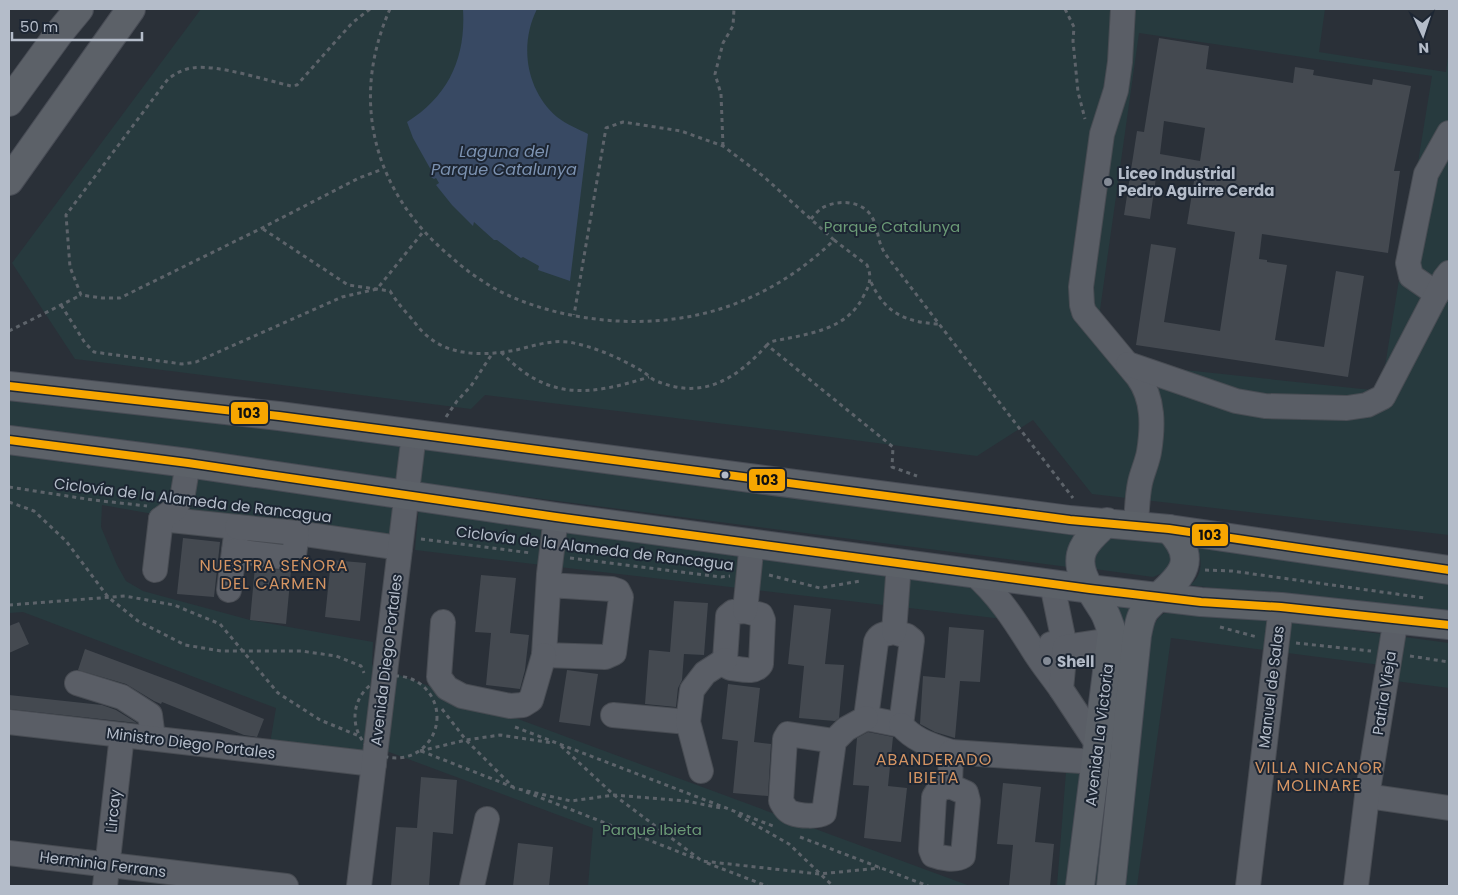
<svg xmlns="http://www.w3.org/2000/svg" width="1458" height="895" viewBox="0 0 1458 895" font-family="Poppins,sans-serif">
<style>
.green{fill:#273a3e;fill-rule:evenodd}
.water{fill:#384963}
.building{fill:#444950;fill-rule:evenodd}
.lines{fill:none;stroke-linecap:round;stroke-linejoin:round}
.minor-casing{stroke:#484c53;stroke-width:26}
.major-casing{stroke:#484c55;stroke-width:30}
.path{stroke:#5d636a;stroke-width:3;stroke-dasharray:4 4;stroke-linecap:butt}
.minor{stroke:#5a5e66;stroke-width:24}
.major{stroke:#5c6168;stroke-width:28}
.bus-1-casing{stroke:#1d2633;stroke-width:11}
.bus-1{stroke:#f7a600;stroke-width:8}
.poi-dot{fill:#848b96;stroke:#1d2633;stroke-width:2}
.bus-dot{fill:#b4bcc9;stroke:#1d2633;stroke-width:2}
.labels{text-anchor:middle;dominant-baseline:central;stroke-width:4;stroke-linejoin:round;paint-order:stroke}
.poi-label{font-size:15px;font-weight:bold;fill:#b4bcc9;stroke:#1d2633;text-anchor:start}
.park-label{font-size:15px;fill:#6b9a76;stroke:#1d2633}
.street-label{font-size:15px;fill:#b4bcc9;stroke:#1d2633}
.water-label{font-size:16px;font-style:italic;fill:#7c92b1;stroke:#1d2633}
.neighbourhood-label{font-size:16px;letter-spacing:1px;fill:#d59563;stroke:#1d2633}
.line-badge{stroke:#1d2633;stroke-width:2}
.pale-badge-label{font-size:14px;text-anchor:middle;font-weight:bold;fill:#111}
</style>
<rect width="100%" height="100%" fill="#2a3038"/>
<g class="green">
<path d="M201,9H1325L1319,52L1446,72L1449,49V535L1092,494L1033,420L977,456L792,432L485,395L471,409L75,359L12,263ZM1139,33L1432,76L1381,391L1128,364L1100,310Z"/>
<path d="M9,394L1079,528C1069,542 1073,552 1076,568L9,430Z"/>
<polygon points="9,451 396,501 390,550 176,518 102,505 101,527 117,565 126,581 143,591 250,620 373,642 372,665 970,886 588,886 593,828 365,743 362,764 268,755 276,708 23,612 9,613"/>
<polygon points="419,505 980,584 1003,619 415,550"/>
<polygon points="1102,536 1163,540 1171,546 1174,563 1165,572 1153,577 1095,569 1088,546"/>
<path d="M1194,543L1449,575V618L1190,585C1204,575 1203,556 1194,543Z"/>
<path d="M1111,603L1147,604L1152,628C1163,607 1173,610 1195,609L1449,643V688L1395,681L1396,667L1171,638L1137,886H1057L1066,772L1101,776Z"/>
</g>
<path class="water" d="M463,9H537C519,45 526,90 557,117C566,124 578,129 588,134L570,281L538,270L539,266L523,257L521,258L497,240H494L474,222L473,226L452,205L436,185L439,183L436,178L434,179L431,177V170L413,138L407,122C449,96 466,57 463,9Z"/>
<g class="building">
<path d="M1159,38L1209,46L1206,69L1293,83L1295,67L1314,70L1313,75L1372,85L1373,79L1411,86L1394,171H1400L1388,253L1262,234L1259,259L1267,260V262L1287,265L1275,340L1324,347L1336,271L1364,276L1348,377L1136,345L1151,244L1176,248L1164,322L1220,331L1235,232L1187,224L1195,175L1157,170L1150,219L1124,215L1137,131L1144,132ZM1164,121L1205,128L1200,161L1160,154Z"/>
<polygon points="183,538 220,542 214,597 177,594"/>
<polygon points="331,560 366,563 360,621 325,617"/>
<polygon points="255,567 291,571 286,624 250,620"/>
<polygon points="481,575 516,578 510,633 529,635 525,670 520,689 486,685 491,633 475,632"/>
<polygon points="674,601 708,603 704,655 684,654 682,680 678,688 676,707 645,704 649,650 670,652"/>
<polygon points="794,605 831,609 825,664 844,665 839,718 835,721 799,718 804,666 788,664"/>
<polygon points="19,622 29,644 9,653 9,626"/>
<polygon points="949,627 984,630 980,682 960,681 955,738 935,732 920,724 923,676 945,678"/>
<polygon points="85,649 176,683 264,719 257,737 244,735 162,702 161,704 154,701 126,684 78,670"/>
<polygon points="567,670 598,674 590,726 559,722"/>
<polygon points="728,684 760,688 754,742 771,744 768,796 733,793 738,741 722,739"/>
<polygon points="9,695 102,705 116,710 137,723 9,709"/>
<polygon points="868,732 893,737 888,786 907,788 901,842 864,838 869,786 853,785 857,738"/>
<polygon points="421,777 457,780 453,834 433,832 429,886 391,886 396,827 417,828"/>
<polygon points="1003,783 1041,787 1035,842 1054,844 1050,886 1009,886 1013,845 997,844"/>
<polygon points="518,843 553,847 549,886 513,886"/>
</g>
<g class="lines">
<g class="minor-casing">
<g id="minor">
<path d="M1123,9L1120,62L1116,90L1102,134L1081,287L1082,305L1084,312L1138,377C1154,399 1153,427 1149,452C1147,463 1142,473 1140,483C1137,497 1137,511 1136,526"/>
<polyline points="1437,294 1411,276 1408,263 1426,174 1449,133"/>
<polyline points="1128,364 1236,401 1265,406 1347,408 1367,405 1383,397 1445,278 1449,273"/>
<polyline points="161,519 237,527 229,590"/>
<polyline points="297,533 400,548"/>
<polyline points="234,551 290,558 294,555 297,533 237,527"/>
<polyline points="155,570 161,519 175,509 183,493 188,463"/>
<path d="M973,573C998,594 1015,621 1032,648C1041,663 1052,676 1061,689"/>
<polyline points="549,585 612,589 618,591 621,597 614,653 605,657 544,655 549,574 556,517"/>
<path d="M745,611L761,615L763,620L761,664C755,674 741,669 731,668L727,666L725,660L728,616L733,612Z"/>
<polyline points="745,611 752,542"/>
<polyline points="443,622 439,677 447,688 462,696 510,706 523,705 531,700 544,655"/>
<path d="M894,632L907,636L912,640L901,725L866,718L876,642C879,634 885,634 894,632Z"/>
<polyline points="894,632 899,563"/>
<polyline points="1051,644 1065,647 1052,584"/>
<polyline points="77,683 122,697 150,715 153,738"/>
<polyline points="613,715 688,722"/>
<polyline points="9,722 374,764"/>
<path d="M901,725C915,741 931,745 951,752L950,786"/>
<path d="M834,741L788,734L785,739L781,801C784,806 786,811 792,813C800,816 817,817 824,813L834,741L846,729L866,718"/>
<polyline points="1098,745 1061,689 1065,647 1111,640"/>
<polyline points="951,752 1096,762"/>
<polyline points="701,771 688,722 692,690 705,673 725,660"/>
<path d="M950,786L966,793L968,801L963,856C955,861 941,858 933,855L931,850L934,797L939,789Z"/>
<polyline points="1367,796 1449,808"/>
<polyline points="9,853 286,886"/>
<polyline points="105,886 122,735"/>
<polyline points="359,886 414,434"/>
<polyline points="472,886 487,819"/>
<polyline points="1248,886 1281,607"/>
<polyline points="1356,886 1367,796 1396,618"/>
</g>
</g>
<g class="major-casing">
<g id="major">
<polyline points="9,102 60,32 79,9"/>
<polyline points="9,181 131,9"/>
<polyline points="9,386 279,416 1070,520 1169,529 1449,570"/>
<polyline points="9,440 188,463 556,517 1090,589 1201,602 1281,607 1449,625"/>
<path d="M1080,886L1112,632C1109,624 1107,616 1103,610C1093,593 1073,570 1083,549C1088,538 1099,530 1107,522"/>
<path d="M1111,886L1137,635C1139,626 1140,616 1146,609C1170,583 1206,567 1169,529"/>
</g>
</g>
<g class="path">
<path d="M370,9L352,23L297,85L291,86C265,80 217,64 192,68C183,69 175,74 168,79L66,215L70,267L81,295L102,298H120L262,228L359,178L383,169"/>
<path d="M390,9C349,101 374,193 451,257C470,274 491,288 514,298C570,321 637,328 697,315C749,304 796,277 834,240L763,176L723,146L681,131L623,122L606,128L574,315"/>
<polyline points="1065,9 1074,27 1073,41 1078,92 1085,119"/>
<polyline points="723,146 721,94 715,74 723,43 733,26 734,9"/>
<path d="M811,219C814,215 818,211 822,208C838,199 864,200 873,219C879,231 877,242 886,255L1073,498"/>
<path d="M263,229L348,285L390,291C396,301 403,309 411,318C415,322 418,328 423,332C447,357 484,356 516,350C533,346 550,340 568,342C593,346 620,358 642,371C646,373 649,377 654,380C702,401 735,380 767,345"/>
<path d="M834,240L867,265C872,277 870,284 864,295C848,330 808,334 774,341L770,342L767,345L893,447L892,467L917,476"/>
<path d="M871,282C885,313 905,322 938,324"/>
<polyline points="61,305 85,343 94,352 182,364 196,362 342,297 377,289 423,232"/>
<polyline points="9,331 81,295"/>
<path d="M501,352C548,401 589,396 649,377"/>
<polyline points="446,417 457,401 471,386 492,354"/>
<polyline points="9,487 93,500 147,506"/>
<polyline points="9,502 34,511 66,541 108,597 138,621 185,645 221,651 301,651 336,656 361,666 364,673"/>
<polyline points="421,539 531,553"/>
<polyline points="570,558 721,577 730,576"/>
<polyline points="1205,570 1232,571 1425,598"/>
<polyline points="769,575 820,588 860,581"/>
<polyline points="9,605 125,596 174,605 220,624 278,693 320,720 357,735"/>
<polyline points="1220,627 1257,637"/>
<polyline points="1296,643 1371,651"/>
<polyline points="1410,656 1449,662"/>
<circle cx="396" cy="717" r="41"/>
<polyline points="442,709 466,740 514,788 571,801 614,795 686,801 721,808"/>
<polyline points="515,727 773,826"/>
<polyline points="561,746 614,795 702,861 819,874 880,868"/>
<polyline points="420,751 466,740 500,735 553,743"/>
<polyline points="421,751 513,787"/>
<polyline points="526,792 697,859"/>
<polyline points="738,815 789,844 833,886"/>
<polyline points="800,837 928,886"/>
<polyline points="707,863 767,886"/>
</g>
<use href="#minor" class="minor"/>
<use href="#major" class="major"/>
<g class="bus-1-casing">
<g id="bus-1">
<polyline points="9,386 279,416 1070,520 1169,529 1449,570"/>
<polyline points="9,440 188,463 556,517 1090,589 1201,602 1281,607 1449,625"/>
</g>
</g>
<use href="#bus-1" class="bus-1"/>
</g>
<g class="poi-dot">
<circle cx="1108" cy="182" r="5"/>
<circle cx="1047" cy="661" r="5"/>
</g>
<circle class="bus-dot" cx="725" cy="475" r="4.5"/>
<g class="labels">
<g class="poi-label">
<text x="1118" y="173">Liceo Industrial<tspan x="1118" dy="17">Pedro Aguirre Cerda</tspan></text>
<text x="1057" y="661">Shell</text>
</g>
<g class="park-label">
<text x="892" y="226">Parque Catalunya</text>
<text x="652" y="829">Parque Ibieta</text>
</g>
<g class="street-label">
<text transform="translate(193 500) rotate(7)">Ciclovía de la Alameda de Rancagua</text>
<text transform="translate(595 548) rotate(7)">Ciclovía de la Alameda de Rancagua</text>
<text transform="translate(386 660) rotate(-83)">Avenida Diego Portales</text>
<text transform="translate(1271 687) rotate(-83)">Manuel de Salas</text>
<text transform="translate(1384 693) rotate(-81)">Patria Vieja</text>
<text transform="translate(1099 735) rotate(-83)">Avenida La Victoria</text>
<text transform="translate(191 743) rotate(7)">Ministro Diego Portales</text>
<text transform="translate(113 811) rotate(-84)">Lircay</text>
<text transform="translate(103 864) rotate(7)">Herminia Ferrans</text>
</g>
<g class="water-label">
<text x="504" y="151">Laguna del<tspan x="504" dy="18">Parque Catalunya</tspan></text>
</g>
<g class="neighbourhood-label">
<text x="274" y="565">NUESTRA SEÑORA<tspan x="274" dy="18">DEL CARMEN</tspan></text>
<text x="934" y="759">ABANDERADO<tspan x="934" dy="18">IBIETA</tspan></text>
<text x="1319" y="767">VILLA NICANOR<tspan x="1319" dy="18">MOLINARE</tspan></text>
</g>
</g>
<g class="line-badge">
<rect x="230" y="401" width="39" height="24" rx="5" fill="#f7a600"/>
<rect x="748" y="468" width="38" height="24" rx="5" fill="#f7a600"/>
<rect x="1191" y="523" width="38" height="24" rx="5" fill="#f7a600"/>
</g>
<g class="pale-badge-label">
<text x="249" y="418">103</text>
<text x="767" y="485">103</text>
<text x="1210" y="540">103</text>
</g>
<rect width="1458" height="895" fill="none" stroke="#b4bcc9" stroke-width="20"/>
<g transform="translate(1423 35) rotate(177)" stroke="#1d2633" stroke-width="4" paint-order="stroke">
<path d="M0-4L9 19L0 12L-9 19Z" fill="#b4bcc9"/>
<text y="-8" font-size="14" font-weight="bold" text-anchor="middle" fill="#b4bcc9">N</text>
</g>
<path d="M12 32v8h130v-8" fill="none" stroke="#b4bcc9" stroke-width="2.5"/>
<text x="20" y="32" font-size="15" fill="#b4bcc9" stroke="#1d2633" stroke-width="4" paint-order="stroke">50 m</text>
</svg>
